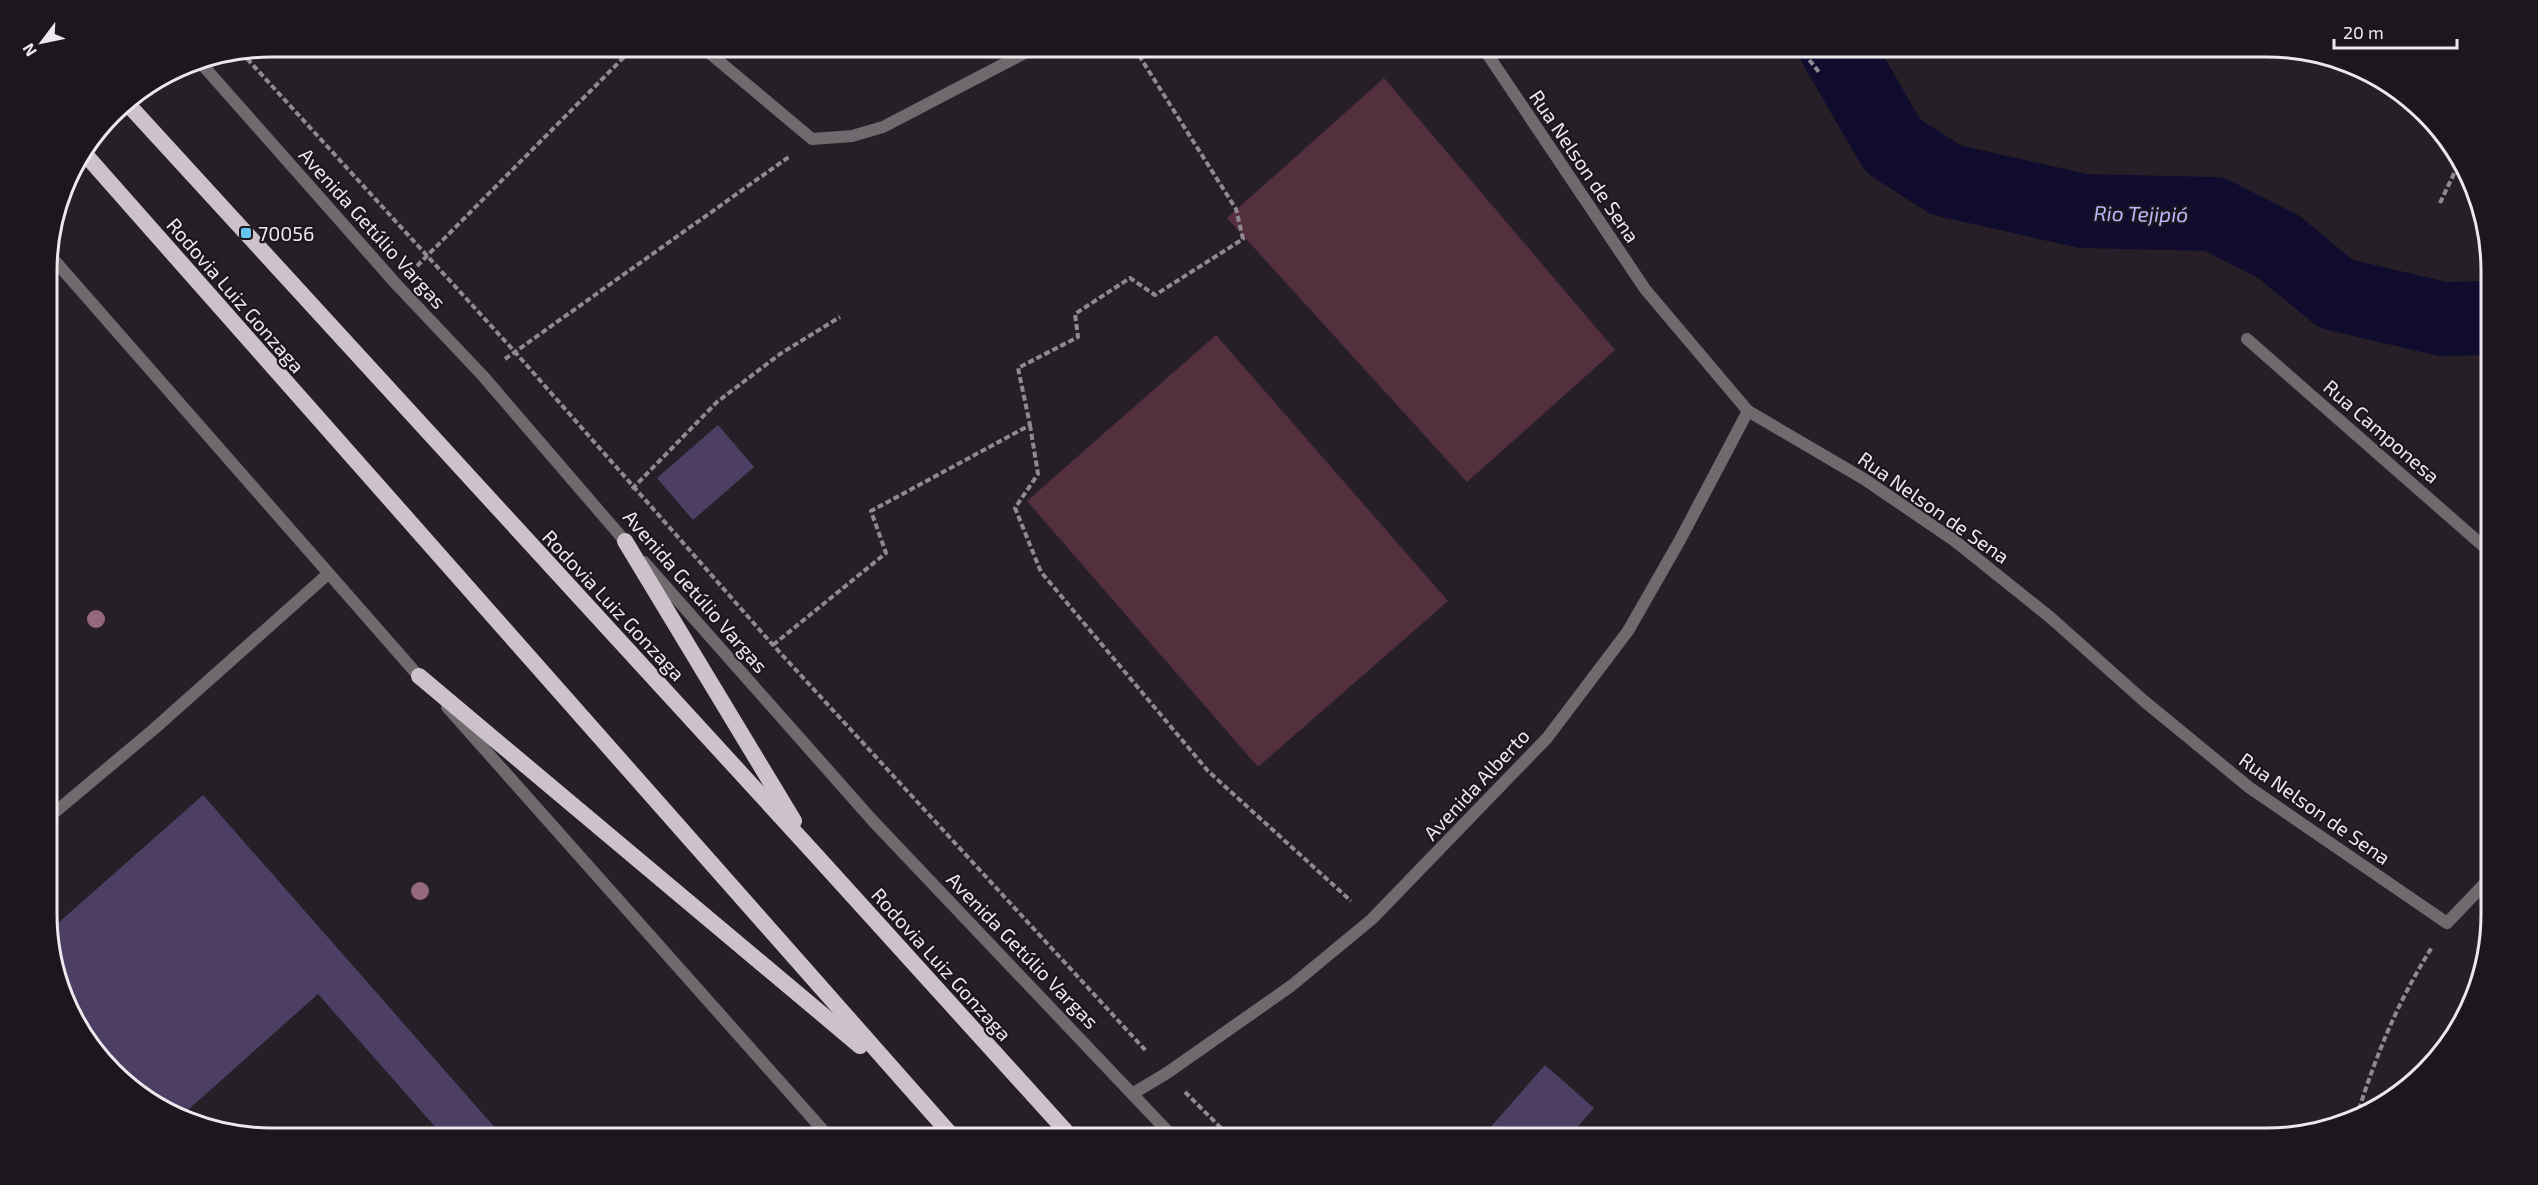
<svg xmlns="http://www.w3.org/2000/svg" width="2538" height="1185" viewBox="0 0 2538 1185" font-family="'Exo 2',sans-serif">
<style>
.green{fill:#54303e}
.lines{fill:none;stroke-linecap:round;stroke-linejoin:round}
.river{stroke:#100c2d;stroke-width:74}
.building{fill:#4d3f64}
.path{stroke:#8f8990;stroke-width:4;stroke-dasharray:6 3;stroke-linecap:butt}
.service{stroke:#6f6a6d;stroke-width:12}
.minor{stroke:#6f6a6d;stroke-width:12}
.tertiary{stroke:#6f6a6d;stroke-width:12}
.trunk{stroke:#cec2ca;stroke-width:16}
.tree{fill:#95697c}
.poi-dot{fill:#64c5ee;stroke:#1c161e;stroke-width:2}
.labels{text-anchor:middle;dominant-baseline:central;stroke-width:4.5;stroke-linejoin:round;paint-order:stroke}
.street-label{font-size:20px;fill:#ede8ee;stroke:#1c161e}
.poi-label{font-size:20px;fill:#ede8ee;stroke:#1c161e;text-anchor:start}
.water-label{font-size:21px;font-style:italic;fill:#b7b9fc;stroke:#1c161e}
.rim{fill:none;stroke:#ede8ee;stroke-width:3}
</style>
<rect width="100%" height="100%" fill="#261f27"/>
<g class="green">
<polygon points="1384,78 1615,350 1467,482 1227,218"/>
<polygon points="1216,335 1448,601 1258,767 1027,501"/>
</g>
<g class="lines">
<polyline class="river" points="1835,46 1893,146 1946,180 2083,211 2214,214 2279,247 2336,294 2443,319 2490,318"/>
</g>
<g class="building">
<polygon points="718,425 754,467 693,520 657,478"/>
<polygon points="203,795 504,1138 445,1138 318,994 179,1118 134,1092 93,1050 63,999 48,943 48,932"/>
<polygon points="1545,1065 1594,1108 1568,1138 1481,1138"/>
</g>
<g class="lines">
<g class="path">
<polyline points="1798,46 1819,72"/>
<polyline points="241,52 515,352 773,645 1147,1052"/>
<polyline points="2440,203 2460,161"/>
<polyline points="417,266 635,46"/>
<polyline points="505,359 790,156"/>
<polyline points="1030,425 1038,474 1015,508 1041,572 1208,771 1351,901"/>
<polyline points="632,489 717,402 780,354 840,317"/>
<polyline points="773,645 886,553 871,511 1030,425 1018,368 1078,337 1075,314 1130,278 1155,295 1243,239 1236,209 1133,46"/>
<polyline points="1185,1092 1231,1138"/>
<path d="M2356,1118C2377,1053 2396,1005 2432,947"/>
</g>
<polyline class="service" points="48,818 154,729 328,574"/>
<g class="minor">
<polyline points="701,46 812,139 852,136 883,127 1038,46"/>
<polyline points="1482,46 1645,289 1748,411 1864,479 1955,541 2051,618 2144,701 2250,788 2447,923 2491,877"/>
<polyline points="2247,339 2490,552"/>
<polyline points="1132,1094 1167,1073 1291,986 1372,919 1547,738 1628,631 1680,540 1748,411"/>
</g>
<g class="tertiary">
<polyline points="199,61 397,285 483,376 630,547"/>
<polyline points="48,253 423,681"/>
<polyline points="644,562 873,821 1174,1138"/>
<polyline points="447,707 830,1138"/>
</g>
<g class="trunk">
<polyline points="125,101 813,852 1072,1138"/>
<polyline points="84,153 954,1138"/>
<polyline points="625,541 794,821"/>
<polyline points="419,676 860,1046"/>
</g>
</g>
<g class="tree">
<circle cx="96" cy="619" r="9"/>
<circle cx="420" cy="891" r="9"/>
</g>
<rect class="poi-dot" x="240" y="227" width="12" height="12" rx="3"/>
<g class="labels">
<g class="street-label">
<text transform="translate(1585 166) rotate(56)">Rua Nelson de Sena</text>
<text transform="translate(373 228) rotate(48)">Avenida Getúlio Vargas</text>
<text transform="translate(236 295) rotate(49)">Rodovia Luiz Gonzaga</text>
<text transform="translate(2382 431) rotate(41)">Rua Camponesa</text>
<text transform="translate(1934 507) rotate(35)">Rua Nelson de Sena</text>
<text transform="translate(696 591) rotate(49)">Avenida Getúlio Vargas</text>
<text transform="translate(614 605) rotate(47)">Rodovia Luiz Gonzaga</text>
<text transform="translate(1476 784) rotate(-47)">Avenida Alberto</text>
<text transform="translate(2315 808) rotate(35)">Rua Nelson de Sena</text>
<text transform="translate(1023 950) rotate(46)">Avenida Getúlio Vargas</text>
<text transform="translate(942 964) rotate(48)">Rodovia Luiz Gonzaga</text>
</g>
<g class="poi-label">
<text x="258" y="233">70056</text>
</g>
<g class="water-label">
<text transform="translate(2141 213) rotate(1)">Rio Tejipió</text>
</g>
</g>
<path d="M0 0H2538V1185H0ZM271 57H2267A214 214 0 0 1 2481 271V914A214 214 0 0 1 2267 1128H271A214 214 0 0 1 57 914V271A214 214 0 0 1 271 57Z" fill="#1c161e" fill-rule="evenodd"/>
<path class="rim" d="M271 57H2267A214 214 0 0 1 2481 271V914A214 214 0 0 1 2267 1128H271A214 214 0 0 1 57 914V271A214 214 0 0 1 271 57Z"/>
<g transform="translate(42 42) rotate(238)" stroke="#1c161e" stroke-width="4.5" paint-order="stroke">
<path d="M0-4.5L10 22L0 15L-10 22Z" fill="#ede8ee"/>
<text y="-9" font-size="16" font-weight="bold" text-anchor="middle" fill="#ede8ee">N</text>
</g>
<path d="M2334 39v9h123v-9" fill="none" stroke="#ede8ee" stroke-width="3"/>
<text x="2343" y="39" font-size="18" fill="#ede8ee" stroke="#1c161e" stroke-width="4.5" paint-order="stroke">20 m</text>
</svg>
